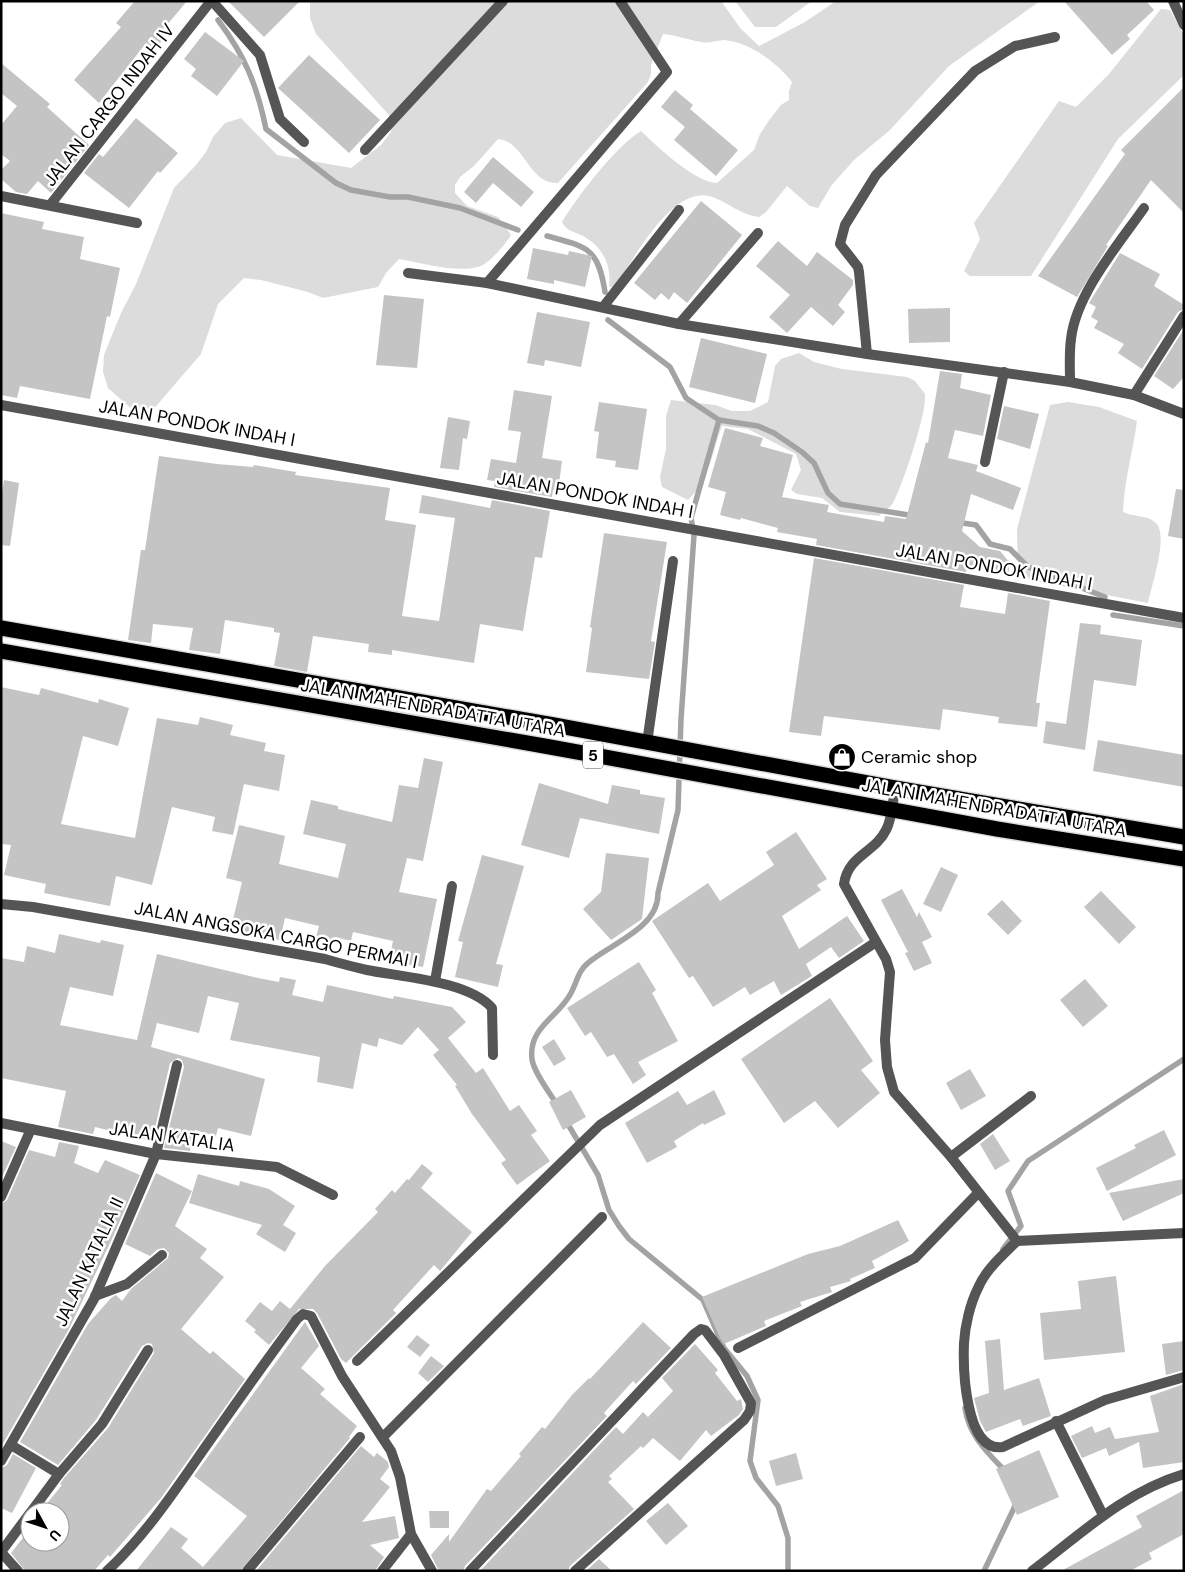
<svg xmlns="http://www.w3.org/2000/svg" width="1185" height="1572" viewBox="0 0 1185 1572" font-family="'DM Sans',sans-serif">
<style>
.green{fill:#dcdcdc}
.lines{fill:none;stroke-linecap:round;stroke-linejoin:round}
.stream{stroke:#a3a3a3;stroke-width:5.5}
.building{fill:#c4c4c4}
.highway-casing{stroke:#dbdbdb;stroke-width:18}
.street{stroke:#555;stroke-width:10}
.highway{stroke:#000;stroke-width:15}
.labels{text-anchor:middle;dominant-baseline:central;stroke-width:5;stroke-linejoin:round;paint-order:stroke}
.shield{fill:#fff;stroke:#4c4c4c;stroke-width:1}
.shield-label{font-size:16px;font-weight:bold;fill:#000}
.street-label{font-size:18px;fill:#000;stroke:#fff}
.poi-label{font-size:18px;fill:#000;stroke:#fff;text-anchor:start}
</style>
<rect width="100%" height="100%" fill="#fff"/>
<g class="green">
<path d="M310,1H721L741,29L759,46L805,22L836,1H1040L949,66L890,130L854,160L831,186L818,208L810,206L787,186L766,212L759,217C740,215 727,201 709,196C673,187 633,257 619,283L617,286L609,287C612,263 601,245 581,235C572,231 567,231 562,222C578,196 615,147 641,131C658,147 694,182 717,183L754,150L760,134L770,119L781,105L789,100V91L792,82C777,63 750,42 724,40C717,40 709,44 701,42C688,40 677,35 663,34L651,65V74L648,82L558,183C554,183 549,182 546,181C526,171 521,141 498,139L474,166L460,177L455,185V193L467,206L498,217L511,235C505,245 489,264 478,267C455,273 422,263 399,259L386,273L378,287L323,298L308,292L261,280L244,278L218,304L201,354L151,412L134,411L108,388L103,372L104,355L121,313L136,284L174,188L196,165L206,152L213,137L225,123L241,118L277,155L351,168L381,145L391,132L389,115L316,34L310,18Z"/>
<polygon points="735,1 812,1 776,27 755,27"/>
<polygon points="1161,9 1170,10 1184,35 1184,75 1118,139 1031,276 970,276 964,271 980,239 974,223 1059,101 1076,107 1109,74"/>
<path d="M799,353L814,362L842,369L907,377L915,381L925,394C927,413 903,484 893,503C890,508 883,512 879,516L840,512L822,498L797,494L791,490L801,470L796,454L748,429L722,426C711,454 711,478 688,500L662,487L660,477L666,449V416L671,400L715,405L732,411H750L768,402L775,366L781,359Z"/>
<path d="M1068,402L1099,407L1137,421C1133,452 1124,481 1123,512C1133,517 1148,515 1156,523C1169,536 1151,587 1148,603L1030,580L1018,570L1017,529L1050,405Z"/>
</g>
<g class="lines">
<g class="stream">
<path d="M218,20C245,56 257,85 266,129L336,183L351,190L390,197H408L460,208L518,230"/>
<path d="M547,236C587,247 598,247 605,292"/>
<polyline points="608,320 670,367 686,398 719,420 758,426 774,433 802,452 814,463 828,493 840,504 915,516"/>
<polyline points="956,522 976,525 990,544 1010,549 1028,567 1105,597"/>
<polyline points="1113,615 1184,626"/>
<path d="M558,1106C551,1095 533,1071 532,1059C528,1027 559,1017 571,993C577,982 578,971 588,963C610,944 659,928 658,893L678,810L681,719L694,535L691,518L719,420"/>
<polyline points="566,1121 598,1175 609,1210 619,1226 629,1239 703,1300 724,1348 747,1376 758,1400 750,1461 756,1478 778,1506 788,1538 788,1571"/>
<polyline points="1003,1249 1021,1226 1008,1191 1028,1161 1184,1059"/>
<path d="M965,1408C969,1436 988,1453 1006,1472"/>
<polyline points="984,1571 1015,1506 1015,1503"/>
</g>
</g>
<g class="building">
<polygon points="135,1 187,1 162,31 167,35 151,53 143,47 99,103 74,80 121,27 116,23"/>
<polygon points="228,1 300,1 264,37"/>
<polygon points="1064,1 1146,1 1154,10 1127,35 1130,39 1112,55"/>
<polygon points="205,32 244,61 217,96 191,76 196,69 184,59"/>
<polygon points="309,55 380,120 349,153 278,88"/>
<polygon points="1,63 50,104 47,107 89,145 51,193 38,181 27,194 16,192 1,179 1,170 10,161 1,154 1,125 17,106 1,93"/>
<polygon points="1184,87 1184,213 1151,180 1106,245 1108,246 1077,297 1038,276 1125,154 1121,150"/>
<polygon points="675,90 693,105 690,109 738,150 716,176 674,140 685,127 661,107"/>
<polygon points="136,118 178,153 160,173 158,171 129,208 84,173 99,154 103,157"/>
<polygon points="493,157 534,192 521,207 493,183 476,203 464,192"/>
<polygon points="701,201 742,235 687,303 674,292 669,300 661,293 655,300 634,283"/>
<polygon points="1,213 44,222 42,229 84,237 80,259 120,268 110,317 107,316 90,399 20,386 17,398 1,395"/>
<polygon points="778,241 807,266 817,252 853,280 853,285 838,305 845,312 833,326 811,307 787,333 769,317 790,295 756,266"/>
<polygon points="533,248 568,255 569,251 592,256 585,287 554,280 554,284 527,279"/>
<polygon points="1120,253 1160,274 1154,286 1184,305 1184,309 1178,312 1142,369 1118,353 1124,344 1094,328 1098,321 1091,317 1096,307 1089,303"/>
<polygon points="384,295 424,299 417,368 376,365"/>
<polygon points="950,308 950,342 909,343 908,309"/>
<polygon points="537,312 590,322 581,367 545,360 544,366 527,363"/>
<polygon points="1184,329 1184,377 1173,389 1154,376"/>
<polygon points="701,338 767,354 755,403 689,387"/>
<polygon points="940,371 962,374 960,388 991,395 983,436 955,430 948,458 978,465 976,471 1021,488 1013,510 971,494 962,531 980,547 1000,551 1010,563 1008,575 967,567 966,572 816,545 817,539 777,532 778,528 741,518 740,520 720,515 726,492 708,487 725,428 763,438 760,446 793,455 782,497 829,505 827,512 884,522 885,516 906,519 926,442 928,443"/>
<polygon points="514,390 552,396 542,458 562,461 558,491 553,490 552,497 494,487 495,481 487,480 491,459 516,463 521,432 508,430"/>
<polygon points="599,402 647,409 638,470 615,467 616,461 596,458 599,432 594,431"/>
<polygon points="1004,406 1039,414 1030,449 997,439"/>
<polygon points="448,417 470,421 467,439 463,438 459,470 440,468"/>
<polygon points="159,456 217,464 253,467 254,465 296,472 295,475 390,488 385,520 416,525 402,616 439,621 455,518 419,513 422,495 490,508 492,500 550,511 542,558 535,557 523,631 480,624 474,663 392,650 392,655 368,652 369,644 313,636 307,672 274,666 280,633 274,632 274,628 225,620 220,654 189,650 193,628 153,624 151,643 128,640 141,550 145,550"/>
<polygon points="4,480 19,483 10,546 1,545 1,500"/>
<polygon points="1176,489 1184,490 1184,539 1168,536"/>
<polygon points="604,533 667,542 651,641 655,642 649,679 586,672 592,628 590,627"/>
<polygon points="814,558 964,585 960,607 1005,614 1008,593 1050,601 1036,703 1040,703 1037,727 998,723 999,717 943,709 940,730 824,716 821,736 789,732"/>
<polygon points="1080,623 1101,625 1100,634 1142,640 1136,686 1094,680 1085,750 1043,743 1046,721 1066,724"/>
<polygon points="1,687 39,695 41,688 98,703 99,699 129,708 118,746 83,736 61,824 135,838 157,718 198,725 200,717 233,725 230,735 266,743 264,751 285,755 279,791 244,784 233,835 212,831 215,817 172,807 152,885 116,876 110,906 44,893 46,884 4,875 11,845 1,844"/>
<polygon points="1098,740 1184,755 1184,787 1093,771"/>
<polygon points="424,758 443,762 423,861 407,858 399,892 437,899 423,967 389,961 393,941 353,932 351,941 335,937 331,953 313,949 319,926 285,918 280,940 230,932 242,882 226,878 239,825 285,836 279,864 338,878 346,844 303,834 311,800 338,806 338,809 392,822 399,785 418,788"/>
<polygon points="539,783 608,804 612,785 640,790 640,794 665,798 659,834 580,818 569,858 521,845"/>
<polygon points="796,832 827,879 817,885 821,890 782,916 799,949 847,916 864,941 839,958 831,947 806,964 812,976 781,995 774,981 750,995 745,987 713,1007 693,976 689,978 652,921 708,883 720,901 774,865 766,852"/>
<polygon points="606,853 649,858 642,919 611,940 583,909 601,892"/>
<polygon points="482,855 524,866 496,964 503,965 498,987 455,977 463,942 458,941"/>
<polygon points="941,867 958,875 941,912 923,904"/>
<polygon points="902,889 917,917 919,912 932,937 922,942 932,963 914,971 905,953 908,952 881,900"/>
<polygon points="1101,891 1136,927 1119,944 1084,907"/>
<polygon points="1002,900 1022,921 1008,935 987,914"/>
<polygon points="59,934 100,943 101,940 124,945 113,996 70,987 60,1025 137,1040 157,954 258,978 279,982 280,977 296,980 292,995 323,1002 327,985 393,999 394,996 452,1007 466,1022 448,1038 476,1073 483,1068 510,1111 519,1105 537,1131 531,1135 550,1161 517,1185 501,1163 506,1160 472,1114 455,1086 457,1085 433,1055 439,1050 418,1027 402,1045 379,1038 377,1047 362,1043 353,1089 317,1082 320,1057 230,1040 239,1003 208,996 199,1033 157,1023 151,1047 265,1079 251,1136 218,1128 216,1136 195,1130 190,1151 164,1148 184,1067 182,1060 178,1058 170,1063 152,1141 95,1127 93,1134 58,1127 66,1091 1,1078 1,958 24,962 27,946 55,953"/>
<polygon points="639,962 656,990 652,993 678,1041 638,1062 646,1075 633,1084 614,1054 607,1057 591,1032 585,1036 567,1008"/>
<polygon points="1085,979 1108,1006 1083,1027 1060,1000"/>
<polygon points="830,998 873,1061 861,1070 880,1093 838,1128 815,1101 784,1123 741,1059"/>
<polygon points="554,1039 566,1059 554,1066 542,1047"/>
<polygon points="970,1069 986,1096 961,1110 946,1083"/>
<polygon points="571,1090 586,1117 563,1130 549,1102"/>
<polygon points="714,1090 726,1114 704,1125 703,1123 674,1141 677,1147 647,1163 625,1123 678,1091 687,1105"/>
<polygon points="1164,1130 1176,1155 1107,1191 1096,1168 1136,1148 1134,1145"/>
<polygon points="993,1134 1010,1161 995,1170 980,1144"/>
<polygon points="1,1141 16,1147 1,1179"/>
<polygon points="59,1142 79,1146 74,1163 98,1173 105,1160 140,1175 111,1241 69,1329 1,1447 1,1204 7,1200 29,1150 55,1157"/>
<polygon points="422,1164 433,1173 421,1188 472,1232 440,1271 434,1265 393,1310 396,1313 346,1363 341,1359 317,1313 313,1309 299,1309 269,1345 254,1332 256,1330 245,1321 260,1302 272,1311 280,1301 290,1309 325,1266 378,1212 375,1209 392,1190 395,1193 407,1179 409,1180"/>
<polygon points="156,1173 192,1191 175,1226 207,1249 200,1258 224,1277 181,1329 210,1354 213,1351 245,1379 161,1498 110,1557 108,1555 94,1571 25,1571 11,1553 30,1529 30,1542 60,1542 60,1512 40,1512 62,1485 60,1484 64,1478 108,1428 154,1353 152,1344 148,1343 142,1346 96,1420 58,1465 20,1442 88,1324 111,1298 116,1295 122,1301 131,1289 168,1258 169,1253 164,1248 158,1249 150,1256 125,1244"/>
<polygon points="198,1174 239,1186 240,1181 269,1189 295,1206 283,1225 296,1233 285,1252 256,1234 262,1225 189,1203"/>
<polygon points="1184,1179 1184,1193 1123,1221 1109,1193"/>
<polygon points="898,1220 909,1241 872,1261 875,1268 850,1279 851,1281 830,1287 832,1292 800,1302 802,1306 764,1321 766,1326 724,1344 720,1338 702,1297 808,1254 840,1246"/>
<polygon points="1116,1276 1125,1352 1044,1360 1040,1313 1081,1309 1078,1281"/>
<polygon points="305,1322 319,1346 301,1368 325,1389 320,1394 357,1426 349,1437 350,1438 240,1571 136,1571 171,1527 188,1539 181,1548 203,1567 247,1516 194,1476"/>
<polygon points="643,1322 671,1348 636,1384 633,1381 604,1413 607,1416 465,1566 463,1571 439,1571 431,1555 449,1534 449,1542 487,1489 491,1491 521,1456 519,1454 542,1427 545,1429 572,1395 589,1378 590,1379"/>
<polygon points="417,1335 430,1345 420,1357 407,1347"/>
<polygon points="1000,1339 1004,1390 1039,1378 1051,1416 1023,1426 1020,1419 986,1432 980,1421 974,1398 989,1393 985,1341"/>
<polygon points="1184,1341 1184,1370 1166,1375 1162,1344"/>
<polygon points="695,1344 718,1370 715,1373 737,1401 741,1399 743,1409 739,1415 711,1436 706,1430 680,1461 653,1438 643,1448 641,1446 609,1476 612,1479 608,1482 634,1509 570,1566 568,1571 480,1571 616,1427 623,1434 643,1412 648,1417 673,1391 662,1378"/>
<polygon points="431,1356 444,1366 428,1382 418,1373"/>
<polygon points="1184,1384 1184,1462 1143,1468 1139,1442 1109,1456 1106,1448 1082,1458 1071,1436 1092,1426 1095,1433 1110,1427 1115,1439 1159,1432 1150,1396"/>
<polygon points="361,1446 374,1457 377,1453 388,1462 389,1467 380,1479 390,1487 362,1522 395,1516 399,1538 370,1545 384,1557 375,1571 256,1571"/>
<polygon points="1039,1450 1059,1497 1017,1515 996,1469"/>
<polygon points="796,1453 803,1479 776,1486 769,1461"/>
<polygon points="13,1454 36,1468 12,1513 1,1508 1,1468 7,1465"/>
<polygon points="1184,1490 1184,1534 1149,1553 1152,1559 1130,1571 1061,1571 1142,1527 1136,1516"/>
<polygon points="668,1503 688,1526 666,1545 646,1521"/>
<polygon points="429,1511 449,1511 449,1528 430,1528"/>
<polygon points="599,1559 612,1571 586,1571"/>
</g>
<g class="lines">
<g class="highway-casing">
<g id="highway">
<polyline points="1,628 554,725 895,788 1184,837"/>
<polyline points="1,651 550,747 997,829 1184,859"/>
</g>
</g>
<g class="street">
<polyline points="212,1 260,55 280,119 304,142"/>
<polyline points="1173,1 1184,25"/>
<polyline points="365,150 503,1"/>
<polyline points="1,196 137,223"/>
<polyline points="50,205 211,1"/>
<polyline points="408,273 487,283 679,324 867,354 1070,382 1134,395 1184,414"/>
<polyline points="487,283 667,72 620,1"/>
<polyline points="603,307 679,210"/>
<polyline points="679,324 758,233"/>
<polyline points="867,354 859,272 858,267 840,244 845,225 876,175 975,71 1015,46 1055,37"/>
<path d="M1070,382C1070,368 1069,353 1071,339C1076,294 1118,245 1144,208"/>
<polyline points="1134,395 1184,316"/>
<polyline points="1,405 1184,618"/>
<polyline points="985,462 1004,372"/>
<polyline points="647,743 673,561"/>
<path d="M895,788C893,801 892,819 886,830C875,853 848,855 844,884L886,959L890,972L885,1040L887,1067L894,1092L951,1157L1017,1241"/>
<path d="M1,904L33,907L325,959C339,963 353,967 367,970C401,977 469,981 492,1008L493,1055"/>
<polyline points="435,981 452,886"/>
<polyline points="1,1123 156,1154 277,1167 333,1195"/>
<polyline points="951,1157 1031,1096"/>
<polyline points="1,1197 31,1129"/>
<path d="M1184,1233L1017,1241C1003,1255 986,1269 978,1288C970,1304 965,1326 964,1343C963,1368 965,1453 1003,1447L1105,1400L1184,1377"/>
<polyline points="95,1296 127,1284 162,1255"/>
<polyline points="738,1348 915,1258 978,1193"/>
<polyline points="357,1361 600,1125 876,942"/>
<polyline points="1056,1421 1103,1515"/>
<polyline points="383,1437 602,1217"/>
<polyline points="11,1445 59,1474"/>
<polyline points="1,1461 94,1299 156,1154 177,1065"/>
<polyline points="31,1512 59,1474 102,1424 148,1350"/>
<polyline points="18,1571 1,1552 30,1513"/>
<path d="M107,1571C146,1535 176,1489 206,1446C236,1403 266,1361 297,1319L303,1314L311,1316L342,1376L391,1451L400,1477L411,1534L432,1571"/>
<polyline points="247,1571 360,1437"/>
<polyline points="382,1571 411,1534"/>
<polyline points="470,1571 694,1334 701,1329 705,1330 724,1355 751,1403 750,1411 744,1420 575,1571"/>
<path d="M1032,1571C1081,1534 1124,1492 1184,1474"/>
</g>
<use href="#highway" class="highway"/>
</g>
<defs>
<g id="shop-disc" transform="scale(1.4375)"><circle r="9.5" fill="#000" stroke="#fff"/><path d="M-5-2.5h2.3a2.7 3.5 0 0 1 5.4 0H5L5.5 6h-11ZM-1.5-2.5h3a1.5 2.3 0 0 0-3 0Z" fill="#fff"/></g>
</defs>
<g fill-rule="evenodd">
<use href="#shop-disc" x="842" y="757"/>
</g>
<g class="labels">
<rect class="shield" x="583" y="741.5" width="20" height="27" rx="4"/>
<g class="shield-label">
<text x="593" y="755">5</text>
</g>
<g class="street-label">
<text transform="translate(109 105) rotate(-52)">JALAN CARGO INDAH IV</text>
<text transform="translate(197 423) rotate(10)">JALAN PONDOK INDAH I</text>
<text transform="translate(595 495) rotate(10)">JALAN PONDOK INDAH I</text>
<text transform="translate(994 567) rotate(10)">JALAN PONDOK INDAH I</text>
<text transform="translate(433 708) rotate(10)">JALAN MAHENDRADATTA UTARA</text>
<text transform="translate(994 808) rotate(10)">JALAN MAHENDRADATTA UTARA</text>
<text transform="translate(276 935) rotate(11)">JALAN ANGSOKA CARGO PERMAI I</text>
<text transform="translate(172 1137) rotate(8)">JALAN KATALIA</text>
<text transform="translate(89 1262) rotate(-65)">JALAN KATALIA II</text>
</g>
<g class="poi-label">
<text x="861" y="757">Ceramic shop</text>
</g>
</g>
<rect width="1185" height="1572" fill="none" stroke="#000000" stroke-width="5"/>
<g transform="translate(45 1527) rotate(130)"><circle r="24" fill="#ffffff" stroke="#999999"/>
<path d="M0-4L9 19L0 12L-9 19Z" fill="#000000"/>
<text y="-8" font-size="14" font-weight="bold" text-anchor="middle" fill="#000000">U</text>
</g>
</svg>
